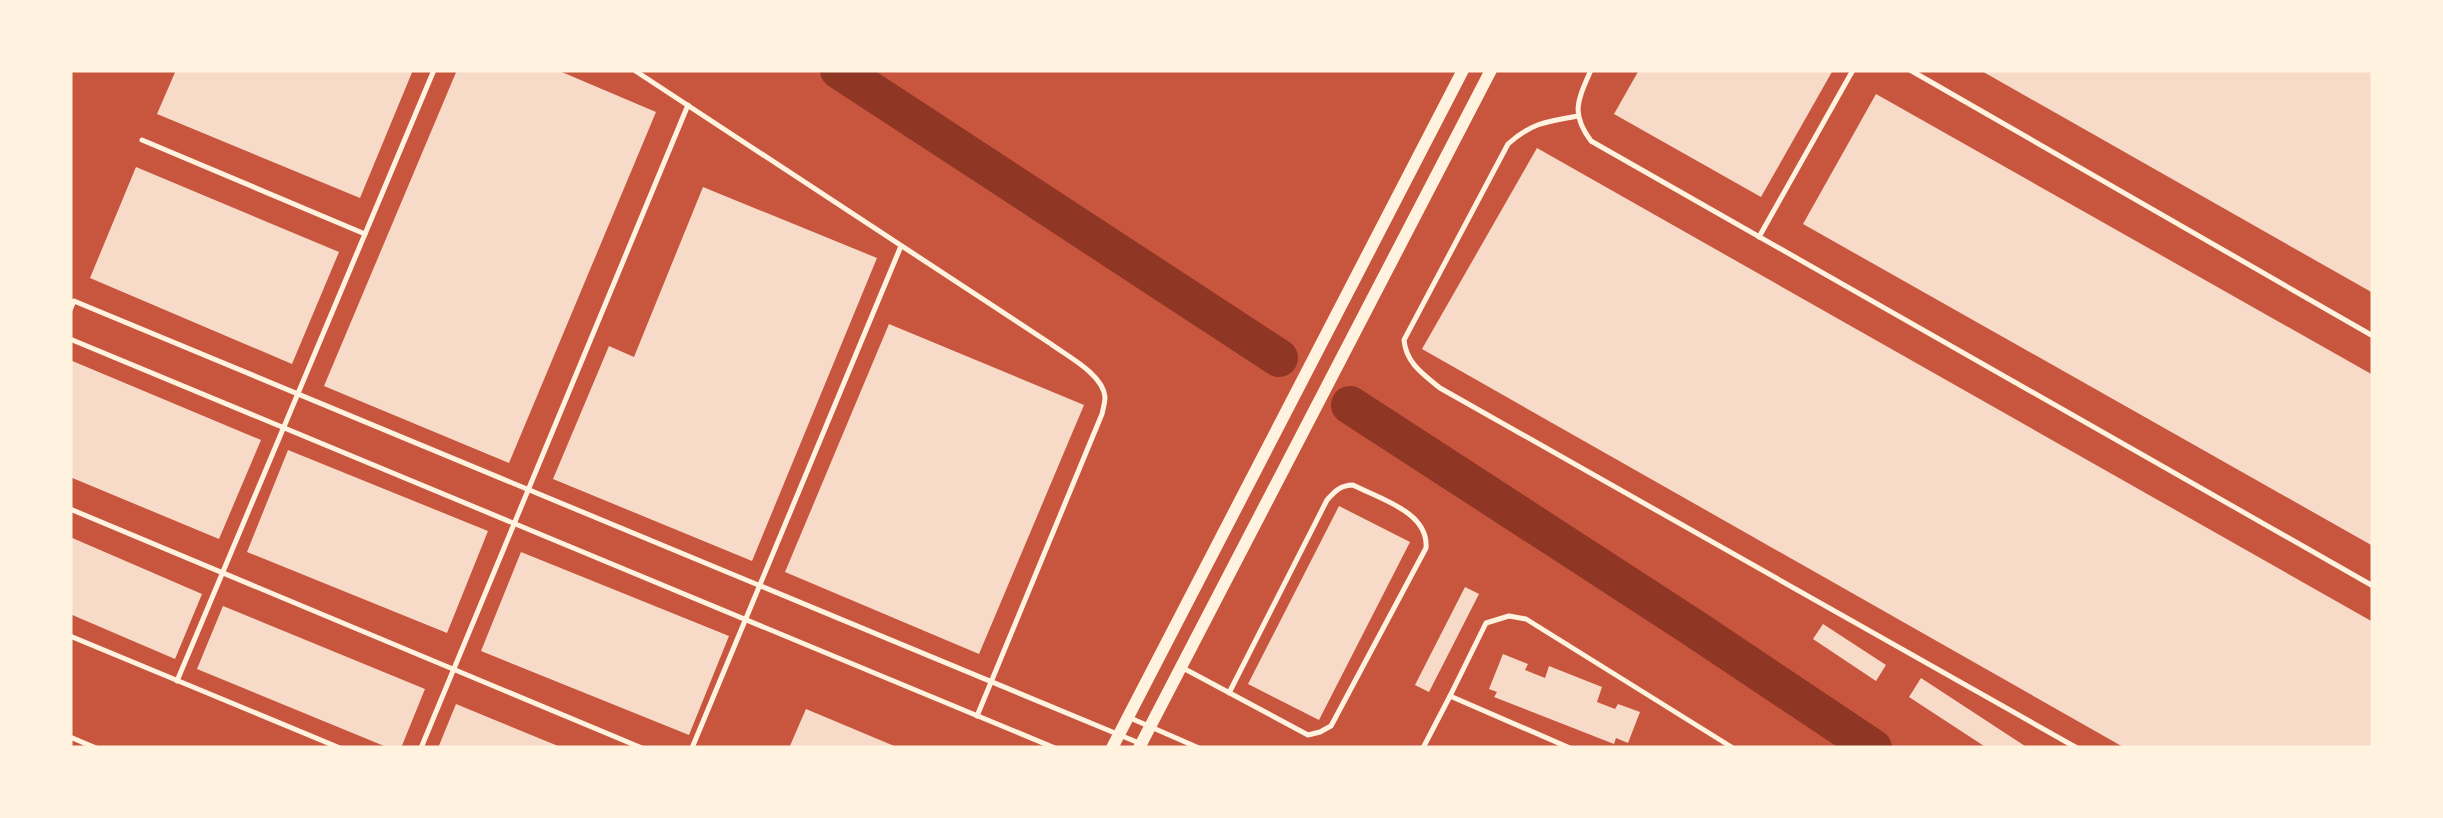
<svg xmlns="http://www.w3.org/2000/svg" width="2443" height="818" viewBox="0 0 2443 818" font-family="Signika,sans-serif">
<style>
.lines{fill:none;stroke-linecap:round;stroke-linejoin:round}
.river{stroke:#8f3625;stroke-width:38}
.building{fill:#f7dbc8}
.service{stroke:#fff3e0;stroke-width:5}
.secondary{stroke:#fff3e0;stroke-width:12}
</style>
<rect width="100%" height="100%" fill="#c8553d"/>
<g class="lines">
<g class="river">
<polyline points="839,70 1279,358"/>
<polyline points="1350,405 1692,627 1873,748"/>
</g>
</g>
<g class="building">
<polygon points="176,70 413,70 360,198 157,114"/>
<polygon points="457,70 557,70 656,112 509,463 324,386"/>
<polygon points="1639,70 1833,70 1761,197 1614,114"/>
<polygon points="1980,70 2373,70 2373,293"/>
<polygon points="1876,94 2373,375 2373,546 1803,224"/>
<polygon points="1537,148 2373,622 2373,748 2125,748 1422,349"/>
<polygon points="136,167 339,252 292,364 90,278"/>
<polygon points="703,187 877,258 752,561 553,479 609,346 634,357"/>
<polygon points="889,324 1084,405 979,654 785,572"/>
<polygon points="70,360 261,440 219,539 70,477"/>
<polygon points="288,450 488,531 447,633 247,552"/>
<polygon points="1339,506 1410,542 1319,720 1248,684"/>
<polygon points="70,537 202,594 175,659 70,614"/>
<polygon points="521,552 729,636 689,735 481,651"/>
<polygon points="1465,587 1479,594 1429,692 1415,685"/>
<polygon points="223,606 425,689 401,748 389,748 197,669"/>
<polygon points="1823,624 1886,665 1876,681 1813,639"/>
<polygon points="1503,654 1528,664 1525,670 1545,678 1549,666 1602,687 1597,702 1615,709 1618,704 1640,712 1628,743 1616,738 1614,744 1494,697 1497,692 1489,689"/>
<polygon points="1921,678 2028,748 1987,748 1909,697"/>
<polygon points="456,704 563,748 438,748"/>
<polygon points="806,709 899,748 789,748"/>
</g>
<g class="lines">
<g class="service">
<path d="M634,70L1051,344C1067,356 1103,374 1105,397C1105,402 1103,410 1102,414L977,716"/>
<path d="M1591,70C1578,100 1570,113 1591,141L2373,586"/>
<polyline points="1910,70 2373,336"/>
<path d="M1578,116C1548,121 1531,123 1508,144L1404,340C1406,363 1423,374 1440,388L2077,748"/>
<polyline points="142,140 365,234"/>
<polyline points="1759,237 1853,70"/>
<polyline points="70,310 74,301 1139,743"/>
<polyline points="70,339 1055,748"/>
<polyline points="70,509 642,748"/>
<polyline points="70,636 340,748"/>
<path d="M1183,668L1308,735L1320,732L1331,726L1426,548C1429,512 1380,499 1353,485C1341,485 1335,491 1327,500L1229,693"/>
<polyline points="177,681 434,70"/>
<polyline points="1450,696 1486,623 1509,616 1526,619 1733,748"/>
<polyline points="1128,717 1199,748"/>
<polyline points="70,737 96,748"/>
<polyline points="421,748 688,105"/>
<polyline points="692,748 901,246"/>
<polyline points="1423,748 1450,696 1570,748"/>
</g>
<g class="secondary">
<polyline points="1112,748 1463,70"/>
<polyline points="1139,748 1491,70"/>
</g>
</g>
<rect width="2443" height="818" fill="none" stroke="#fff3e0" stroke-width="145"/>
</svg>
